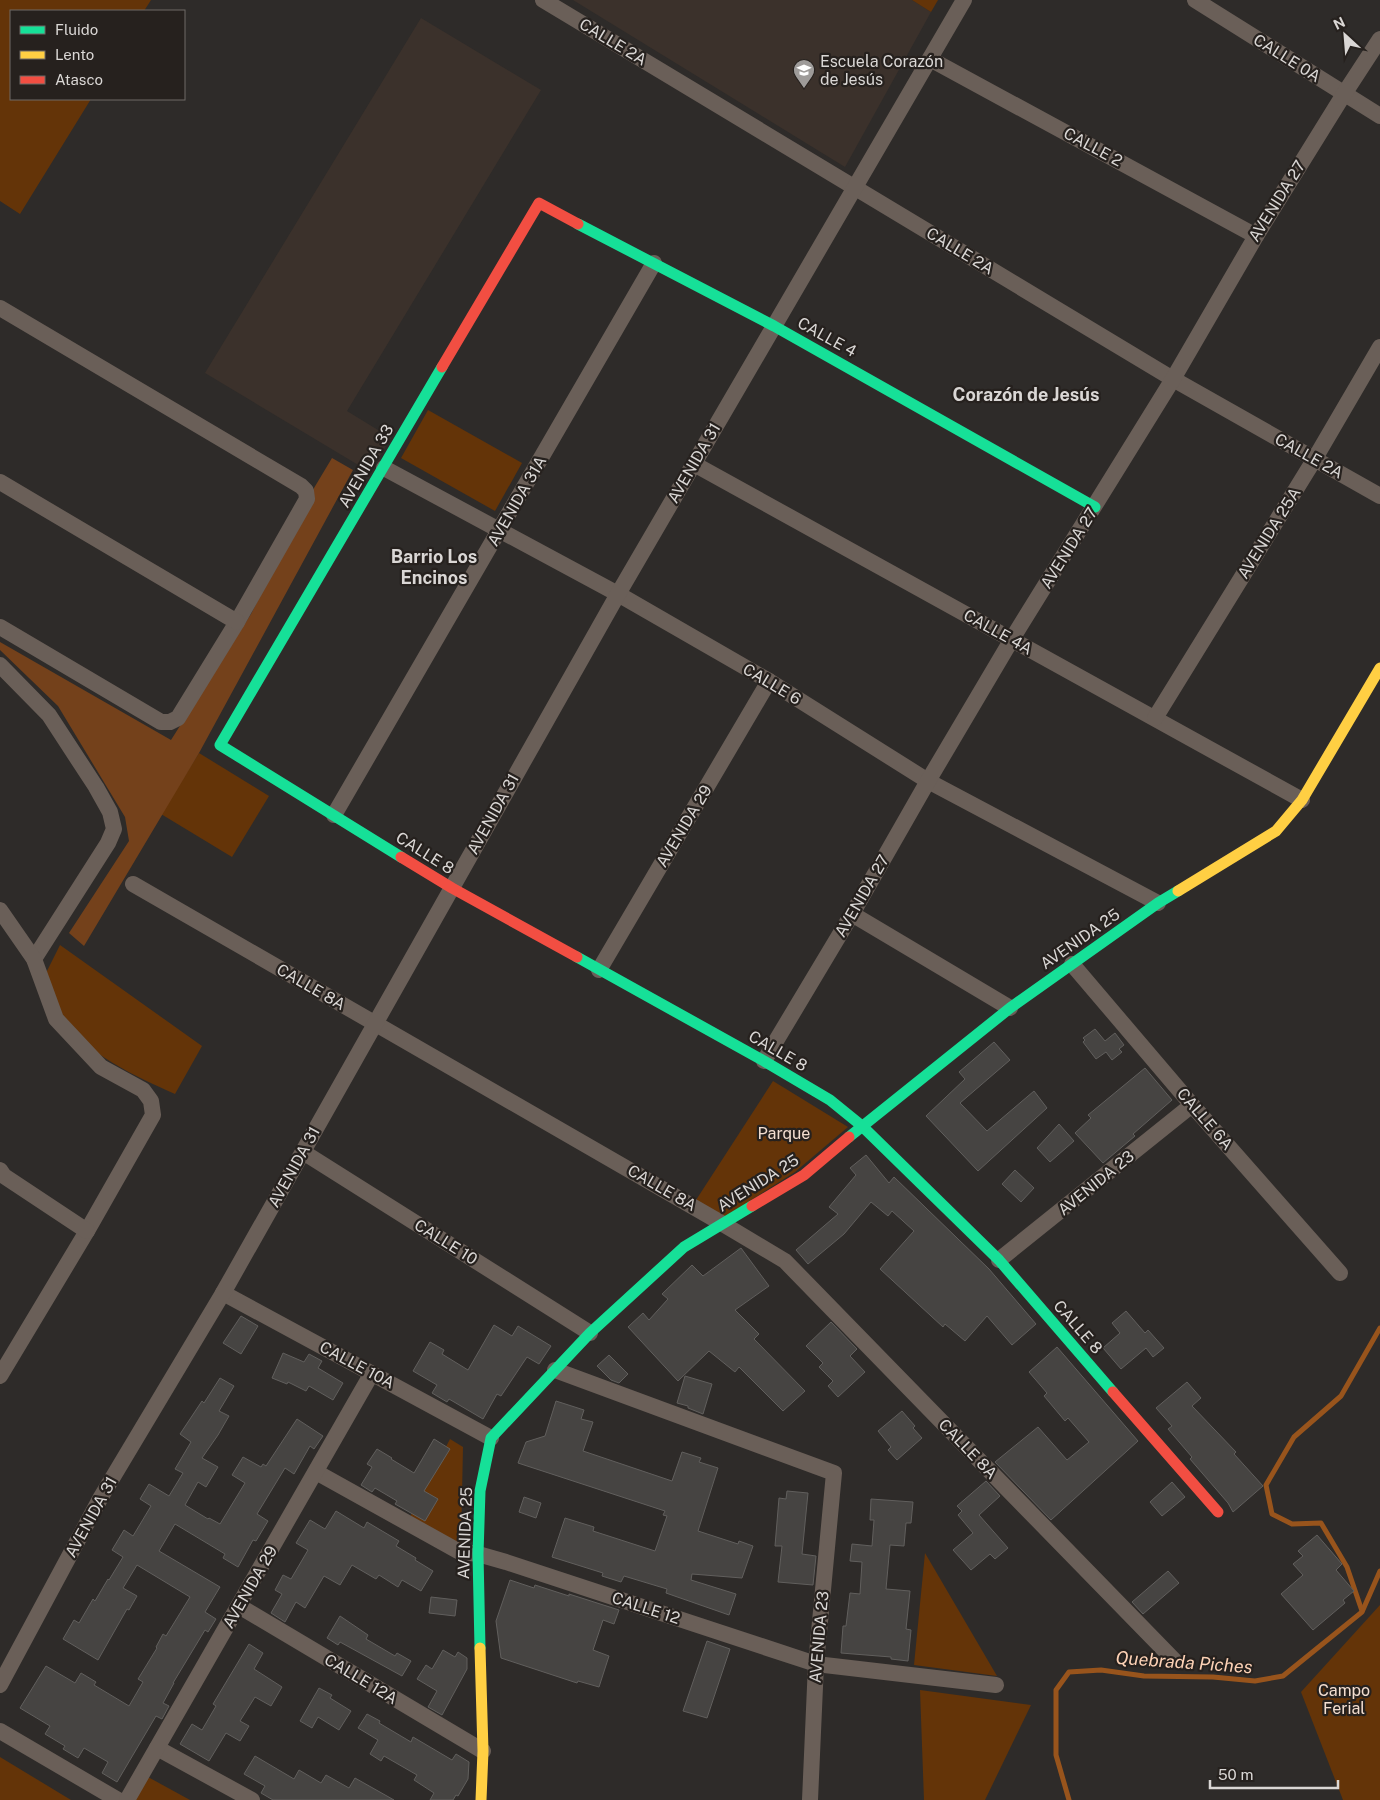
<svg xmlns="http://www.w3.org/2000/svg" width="1380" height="1800" viewBox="0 0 1380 1800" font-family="'Public Sans',sans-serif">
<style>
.built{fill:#3b312b}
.green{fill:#643408}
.forest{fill:#74411b}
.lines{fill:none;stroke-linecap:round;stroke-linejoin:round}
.stream{stroke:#98541c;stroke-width:5}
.building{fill:#464442;stroke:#615f5d}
.street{stroke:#6a5f58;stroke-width:16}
.fast{stroke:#16e098;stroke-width:11}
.slow{stroke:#ffcf43;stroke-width:11}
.jam{stroke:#f24e42;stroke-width:11}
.labels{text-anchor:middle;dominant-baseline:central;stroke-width:4.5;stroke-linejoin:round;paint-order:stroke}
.street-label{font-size:16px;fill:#dad7d5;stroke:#26211e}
.poi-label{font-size:16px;fill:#dad7d5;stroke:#26211e;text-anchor:start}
.park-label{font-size:16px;fill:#f3ded0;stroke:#26211e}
.neighbourhood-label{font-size:18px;font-weight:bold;fill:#dad7d5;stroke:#26211e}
.water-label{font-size:18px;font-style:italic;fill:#fdd2b6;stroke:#26211e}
</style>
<rect width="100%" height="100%" fill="#2e2b29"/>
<g class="built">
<polygon points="573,0 912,0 931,12 845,167"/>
<polygon points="421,18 541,90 347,411 391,438 370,472 205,373"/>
</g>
<g class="green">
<polygon points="0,0 151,0 144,11 11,11 11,99 91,99 20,214 0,201"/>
<polygon points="912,0 938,0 931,12"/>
<polygon points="428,410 522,463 495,511 401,458"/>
<polygon points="199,753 269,796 232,857 161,814"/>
<path d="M60,945L202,1046L175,1094C137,1077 85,1054 63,1017C55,1005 51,989 45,975Z"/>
<polygon points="773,1081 848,1127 795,1172 723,1218 696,1200"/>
<polygon points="450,1439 463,1447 461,1544 409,1519"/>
<polygon points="925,1553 997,1676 914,1665"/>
<polygon points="1380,1605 1380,1800 1343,1800 1301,1692"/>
<polygon points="920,1690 1031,1705 985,1800 924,1800"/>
<polygon points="0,1757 71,1800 0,1800"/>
<polygon points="148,1777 190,1800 134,1800"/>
</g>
<polygon class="forest" points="332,458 353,470 199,753 84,946 69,933 129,841 125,817 58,706 0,650 0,642 171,740 251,614 314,488"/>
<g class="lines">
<g class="stream">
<polyline points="1362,1611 1347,1567 1321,1523 1292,1524 1272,1514 1266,1485 1294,1437 1341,1396 1380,1328"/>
<polyline points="1069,1800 1056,1755 1056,1690 1069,1672 1101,1670 1144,1676 1213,1677 1255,1681 1283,1676 1362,1612 1380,1571"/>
</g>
</g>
<g class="building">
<polygon points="1095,1029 1105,1041 1115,1033 1124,1045 1119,1049 1122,1052 1112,1060 1106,1052 1096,1059 1083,1042 1085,1040 1083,1038"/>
<polygon points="994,1042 1010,1060 960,1103 987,1131 1034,1091 1047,1108 978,1171 926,1116 965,1079 959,1072"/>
<polygon points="1145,1068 1172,1100 1133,1134 1135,1136 1103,1163 1075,1133 1091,1118 1088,1115"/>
<polygon points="1059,1124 1074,1141 1050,1162 1037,1148"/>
<polygon points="866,1155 889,1183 894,1177 989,1269 1036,1324 1012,1345 987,1316 965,1341 945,1324 943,1327 880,1269 914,1231 892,1211 888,1216 871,1202 844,1234 808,1264 796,1250 838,1214 829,1207 856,1175 850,1168"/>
<polygon points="1015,1170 1034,1188 1021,1202 1002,1184"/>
<polygon points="741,1248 769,1286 735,1310 759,1334 754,1339 805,1391 783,1411 739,1367 735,1372 709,1351 678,1381 628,1327 643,1313 649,1320 668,1299 662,1294 692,1265 703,1276"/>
<polygon points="1126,1311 1145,1333 1148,1330 1164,1348 1153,1357 1146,1348 1121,1369 1103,1348 1120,1333 1112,1323"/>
<polygon points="241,1316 258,1326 241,1354 223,1343"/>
<polygon points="831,1322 857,1349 850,1356 865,1372 838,1397 828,1386 833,1381 819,1367 823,1363 806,1346"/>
<polygon points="494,1325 512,1336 518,1326 551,1346 539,1364 527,1357 501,1396 497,1394 483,1419 449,1399 447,1402 432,1393 437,1385 413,1371 430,1342 444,1350 442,1354 468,1370"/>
<polygon points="1057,1347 1138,1441 1051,1520 995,1462 1038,1427 1067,1460 1089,1442 1068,1418 1065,1421 1044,1396 1047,1393 1029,1372"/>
<polygon points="283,1353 304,1362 309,1354 322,1361 318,1368 343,1383 333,1400 309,1386 306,1391 288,1382 287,1384 272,1378"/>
<polygon points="609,1355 628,1374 619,1383 611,1380 597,1366"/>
<polygon points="685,1376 712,1384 703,1414 688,1408 688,1406 677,1403"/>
<polygon points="220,1378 234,1386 219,1411 229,1416 218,1435 202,1458 218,1467 206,1487 198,1482 185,1505 208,1519 209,1518 220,1524 245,1483 232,1475 243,1457 261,1467 263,1464 266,1466 297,1419 323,1436 314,1449 310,1446 294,1474 285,1468 257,1514 268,1521 256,1541 253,1540 238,1567 223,1558 225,1554 175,1524 159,1551 220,1587 205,1612 216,1619 208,1632 205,1630 173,1683 174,1683 163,1703 169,1706 162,1719 156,1716 117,1782 102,1773 108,1762 84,1748 78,1758 63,1749 65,1746 45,1734 50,1726 20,1708 46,1666 75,1683 81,1673 96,1682 94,1685 129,1706 143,1682 138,1679 157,1648 156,1647 163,1634 166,1636 190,1597 137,1565 123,1588 137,1596 129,1610 127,1609 98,1660 63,1639 74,1620 79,1623 93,1599 95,1601 108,1579 109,1580 123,1557 112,1550 124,1530 133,1536 151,1506 140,1499 149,1484 169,1496 183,1473 175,1469 191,1442 180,1434 202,1401 204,1403"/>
<polygon points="1187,1382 1201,1398 1192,1406 1236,1452 1234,1454 1263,1486 1233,1512 1228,1503 1190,1459 1192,1457 1168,1429 1172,1426 1156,1408"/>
<polygon points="556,1401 584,1410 581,1419 593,1422 583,1451 672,1481 682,1452 701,1458 699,1462 718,1468 698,1531 738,1544 739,1541 753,1546 742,1578 692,1574 691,1580 736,1594 729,1615 666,1593 667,1589 624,1576 621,1582 602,1576 603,1573 552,1557 565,1518 594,1527 593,1531 655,1551 667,1516 663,1515 665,1511 518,1463 526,1442 545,1436"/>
<polygon points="902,1411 915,1426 913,1428 922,1438 897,1460 888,1450 891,1447 878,1431"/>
<polygon points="434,1439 450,1449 424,1491 438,1499 425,1521 395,1504 397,1501 375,1488 372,1492 361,1485 372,1467 367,1464 377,1449 392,1458 391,1459 414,1473"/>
<polygon points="986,1481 1000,1496 979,1515 1008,1548 995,1559 990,1554 971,1570 953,1550 973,1533 958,1515 962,1511 957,1506"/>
<polygon points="1172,1482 1185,1497 1162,1516 1150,1502"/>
<polygon points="787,1491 808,1493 802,1554 816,1556 813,1585 778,1582 782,1546 775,1546 779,1498 786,1499"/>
<polygon points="524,1497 541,1503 536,1518 519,1512"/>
<polygon points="871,1499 913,1502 911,1523 906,1523 904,1546 890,1545 886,1589 910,1591 906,1629 911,1630 908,1661 891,1659 891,1657 841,1653 843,1626 846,1626 850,1593 860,1594 862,1562 850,1561 852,1544 872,1546 874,1520 870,1520"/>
<polygon points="336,1511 364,1528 367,1522 399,1541 396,1546 416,1558 415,1560 433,1571 421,1591 402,1580 398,1587 379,1575 376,1579 352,1565 340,1585 324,1576 305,1608 296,1602 285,1622 271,1613 282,1594 275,1590 283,1575 291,1579 308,1550 296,1543 310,1520 325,1529"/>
<polygon points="1317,1535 1342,1564 1336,1570 1354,1591 1343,1600 1345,1603 1313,1630 1281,1594 1303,1575 1293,1564 1303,1556 1298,1551"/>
<polygon points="1168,1571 1179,1583 1143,1614 1132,1602"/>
<polygon points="510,1580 534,1588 535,1585 569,1596 569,1594 619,1610 614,1624 603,1620 593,1650 609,1656 599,1687 578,1681 577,1683 501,1658 496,1621"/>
<polygon points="431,1597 457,1600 455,1616 429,1613"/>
<polygon points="340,1616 368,1635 366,1639 395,1656 397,1653 411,1661 402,1676 340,1642 338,1645 327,1638"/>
<polygon points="707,1641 730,1649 707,1718 683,1711"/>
<polygon points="249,1644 263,1653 254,1669 282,1687 271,1706 255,1697 240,1721 249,1726 240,1741 226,1733 209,1761 180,1744 192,1724 202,1730 216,1706 213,1704"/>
<polygon points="443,1650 455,1657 458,1652 467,1658 467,1669 442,1715 428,1707 437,1691 417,1679 426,1665 432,1669"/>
<polygon points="319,1688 332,1695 330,1698 351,1711 339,1730 318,1717 312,1728 300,1721"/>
<polygon points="367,1714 380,1721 379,1723 411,1742 413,1737 452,1760 456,1754 469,1762 468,1779 458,1796 456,1795 453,1800 430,1800 434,1793 414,1780 417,1775 384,1756 381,1761 370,1754 378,1740 358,1728"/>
<polygon points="255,1756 294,1779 299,1770 321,1783 326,1775 349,1788 355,1778 394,1800 273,1800 261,1793 265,1786 244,1774"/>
</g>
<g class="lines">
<g class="street">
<polyline points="543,0 1173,379 1380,496"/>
<polyline points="1195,0 1380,116"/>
<polyline points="930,59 1256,236"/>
<polyline points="0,308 301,486 306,491 307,499 237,622 178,718 170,722 161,722 0,627"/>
<polyline points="694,464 1302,800"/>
<polyline points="384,468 618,594 769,681 928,781 1158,903"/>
<polyline points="0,482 237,622"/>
<polyline points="0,665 49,715 96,787 110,812 114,829 108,843 34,959"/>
<polyline points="1155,718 1314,460 1380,347"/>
<polyline points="334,815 654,263"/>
<polyline points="133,884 723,1224 785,1261 1174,1660"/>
<polyline points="0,910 34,959 56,1019 101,1067 143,1090 151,1101 153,1115 87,1231 0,1376"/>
<polyline points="852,914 1010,1008"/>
<polyline points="1072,964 1192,1105 1340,1273"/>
<polyline points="599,970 769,681"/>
<polyline points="764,1061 852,914 928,781 1012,639 1173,379 1256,236 1344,94 1380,39"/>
<polyline points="303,1152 590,1333"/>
<polyline points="0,1170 4,1176 87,1231"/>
<polyline points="999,1260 1192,1105"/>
<polyline points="223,1293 491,1438"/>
<polyline points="555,1370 834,1473 816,1664 810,1800"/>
<polyline points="316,1472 458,1551 478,1554 506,1562 816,1664 996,1685"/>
<polyline points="239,1606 483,1751"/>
<polyline points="0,1685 101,1497 223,1293 618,594 964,0"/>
<polyline points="0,1731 118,1800"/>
<polyline points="157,1748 252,1800"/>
<polyline points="127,1800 372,1373"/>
</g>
<g class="fast">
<polyline points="578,224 774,326 1095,507"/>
<polyline points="401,857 220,745 442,367"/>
<polyline points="577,957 764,1061 830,1100 862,1126 999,1260 1113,1392"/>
<polyline points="849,1137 1010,1008 1158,903 1178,891"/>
<polyline points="480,1648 478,1554 480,1491 491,1438 590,1333 684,1247 752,1206"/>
</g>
<g class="slow">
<polyline points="1178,891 1276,831 1302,800 1380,668"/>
<polyline points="480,1648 483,1751 481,1800"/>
</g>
<g class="jam">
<polyline points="442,367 539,203 578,224"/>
<polyline points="401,857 452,888 577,957"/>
<polyline points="752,1206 804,1175 849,1137"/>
<polyline points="1113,1392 1218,1512"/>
</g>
</g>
<defs>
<g id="school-pin" transform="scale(1.125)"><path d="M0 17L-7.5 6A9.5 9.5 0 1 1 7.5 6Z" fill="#9e9b99" stroke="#26211e"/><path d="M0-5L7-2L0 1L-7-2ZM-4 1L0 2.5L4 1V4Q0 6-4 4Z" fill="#fff"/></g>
</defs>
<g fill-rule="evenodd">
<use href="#school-pin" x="804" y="70"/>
</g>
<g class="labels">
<g class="street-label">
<text transform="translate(613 42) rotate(31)">CALLE 2A</text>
<text transform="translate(1287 58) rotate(32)">CALLE 0A</text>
<text transform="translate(1093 147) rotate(28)">CALLE 2</text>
<text transform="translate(1277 201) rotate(-58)">AVENIDA 27</text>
<text transform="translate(960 251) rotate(31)">CALLE 2A</text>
<text transform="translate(827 337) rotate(29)">CALLE 4</text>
<text transform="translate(1309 456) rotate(29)">CALLE 2A</text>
<text transform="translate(694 463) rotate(-60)">AVENIDA 31</text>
<text transform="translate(366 466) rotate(-60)">AVENIDA 33</text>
<text transform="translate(517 501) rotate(-60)">AVENIDA 31A</text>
<text transform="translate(1269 533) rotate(-58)">AVENIDA 25A</text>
<text transform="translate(1069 548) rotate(-58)">AVENIDA 27</text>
<text transform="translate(998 632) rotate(29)">CALLE 4A</text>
<text transform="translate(772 684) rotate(31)">CALLE 6</text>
<text transform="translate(493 814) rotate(-61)">AVENIDA 31</text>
<text transform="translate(684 826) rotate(-59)">AVENIDA 29</text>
<text transform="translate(425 853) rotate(32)">CALLE 8</text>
<text transform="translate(862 896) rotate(-60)">AVENIDA 27</text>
<text transform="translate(1080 939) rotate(-35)">AVENIDA 25</text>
<text transform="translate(311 987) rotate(30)">CALLE 8A</text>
<text transform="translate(778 1051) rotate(30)">CALLE 8</text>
<text transform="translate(1205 1119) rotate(49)">CALLE 6A</text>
<text transform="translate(294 1167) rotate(-61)">AVENIDA 31</text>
<text transform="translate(758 1183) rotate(-32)">AVENIDA 25</text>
<text transform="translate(1096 1183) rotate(-39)">AVENIDA 23</text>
<text transform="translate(662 1188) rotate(30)">CALLE 8A</text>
<text transform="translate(446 1242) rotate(32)">CALLE 10</text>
<text transform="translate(1078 1327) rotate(49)">CALLE 8</text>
<text transform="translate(357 1365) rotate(28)">CALLE 10A</text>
<text transform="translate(968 1449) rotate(46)">CALLE 8A</text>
<text transform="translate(91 1517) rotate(-61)">AVENIDA 31</text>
<text transform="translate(465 1533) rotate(-88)">AVENIDA 25</text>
<text transform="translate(250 1587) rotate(-60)">AVENIDA 29</text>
<text transform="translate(646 1608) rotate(18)">CALLE 12</text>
<text transform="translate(819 1637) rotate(-85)">AVENIDA 23</text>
<text transform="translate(361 1679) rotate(31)">CALLE 12A</text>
</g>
<g class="poi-label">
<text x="820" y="61">Escuela Corazón<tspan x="820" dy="18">de Jesús</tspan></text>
</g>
<g class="park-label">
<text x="784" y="1133">Parque</text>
<text x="1344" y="1690">Campo<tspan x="1344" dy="18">Ferial</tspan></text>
</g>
<g class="neighbourhood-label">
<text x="1026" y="394">Corazón de Jesús</text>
<text x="434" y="556">Barrio Los<tspan x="434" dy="21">Encinos</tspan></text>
</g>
<g class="water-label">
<text transform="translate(1184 1662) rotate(4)">Quebrada Piches</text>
</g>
</g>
<rect x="10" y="10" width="175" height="90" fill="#26211e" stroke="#6e6a67"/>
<rect x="20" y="26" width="25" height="8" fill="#16e098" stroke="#6e6a67"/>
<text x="55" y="35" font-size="15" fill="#dad7d5">Fluido</text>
<rect x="20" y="51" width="25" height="8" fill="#ffcf43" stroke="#6e6a67"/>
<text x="55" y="60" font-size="15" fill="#dad7d5">Lento</text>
<rect x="20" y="76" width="25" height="8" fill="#f24e42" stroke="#6e6a67"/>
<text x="55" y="85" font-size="15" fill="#dad7d5">Atasco</text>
<g transform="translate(1345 35) rotate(334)" stroke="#26211e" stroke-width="4" paint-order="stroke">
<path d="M0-4L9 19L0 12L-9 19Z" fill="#dad7d5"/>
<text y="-8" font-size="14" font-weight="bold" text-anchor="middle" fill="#dad7d5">N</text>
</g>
<path d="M1210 1780v8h128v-8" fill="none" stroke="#dad7d5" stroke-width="2.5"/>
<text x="1218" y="1780" font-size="15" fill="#dad7d5" stroke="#26211e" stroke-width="4" paint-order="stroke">50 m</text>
</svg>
